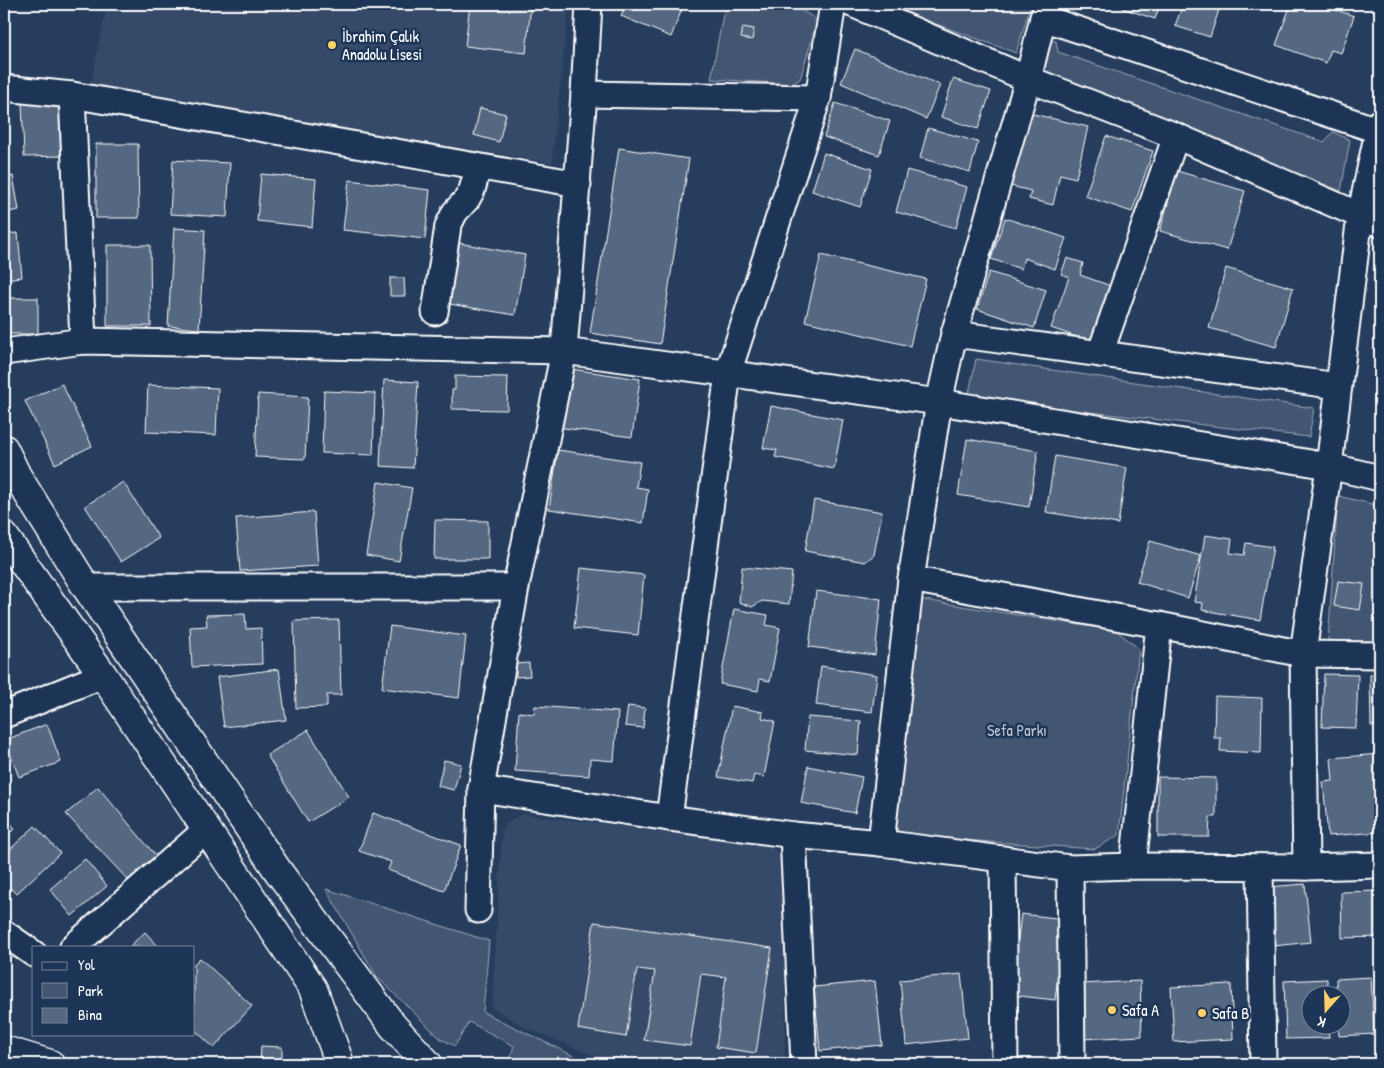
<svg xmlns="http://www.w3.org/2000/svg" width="1384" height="1068" viewBox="0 0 1384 1068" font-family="'Patrick Hand',sans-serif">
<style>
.built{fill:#344a68}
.green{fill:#425672;stroke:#a0aab8}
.building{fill:#556781;stroke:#fff}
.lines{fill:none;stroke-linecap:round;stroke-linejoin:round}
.minor-casing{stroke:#fff;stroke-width:29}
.major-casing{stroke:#fff;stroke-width:31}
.minor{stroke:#1d3557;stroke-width:25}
.major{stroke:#1d3557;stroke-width:28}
.poi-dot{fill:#ffd166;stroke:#1d3557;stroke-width:2}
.labels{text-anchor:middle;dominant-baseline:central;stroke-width:5;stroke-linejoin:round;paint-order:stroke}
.poi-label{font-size:16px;fill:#fff;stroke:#1d3557;text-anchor:start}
.park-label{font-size:16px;fill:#bdc4ce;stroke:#1d3557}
</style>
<rect width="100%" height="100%" fill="#263d5e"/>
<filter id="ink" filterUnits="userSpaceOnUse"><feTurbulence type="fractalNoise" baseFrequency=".02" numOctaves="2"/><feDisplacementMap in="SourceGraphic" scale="10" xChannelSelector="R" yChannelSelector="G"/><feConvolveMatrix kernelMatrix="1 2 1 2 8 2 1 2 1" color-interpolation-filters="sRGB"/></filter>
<g filter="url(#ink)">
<g class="built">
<polygon points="107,4 569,4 552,163 90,87"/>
<polygon points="522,814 762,843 774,849 785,862 785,1064 614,1064 525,1027 492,1008 502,830 511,820"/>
</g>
<g class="green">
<polygon points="725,4 792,4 814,18 817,22 800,79 792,84 711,79"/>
<polygon points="881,4 1031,4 1016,53"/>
<polygon points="1045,40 1056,41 1058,52 1324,142 1333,132 1350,140 1341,191 1042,71"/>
<polygon points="976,359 1314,408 1309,437 968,398"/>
<polygon points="1338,496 1380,506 1380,641 1328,642"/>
<polygon points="918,599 1117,631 1139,649 1119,835 1095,849 905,836 895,828"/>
<polygon points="326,889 489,941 483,1012 590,1064 508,1064 514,1046 469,1022 455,1046 441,1039 377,977"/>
</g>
<g class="building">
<polygon points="470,4 531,4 526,53 465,46"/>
<polygon points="626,4 684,4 671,37 621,16"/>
<polygon points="1124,4 1160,4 1155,19 1122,8"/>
<polygon points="1183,4 1221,4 1210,37 1175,26"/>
<polygon points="1291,4 1319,4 1354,16 1341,53 1331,50 1326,63 1276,45"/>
<polygon points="743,27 754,29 752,40 741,38"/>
<polygon points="855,49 940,85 926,119 841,83"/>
<polygon points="953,79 991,91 978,129 941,117"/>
<polygon points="59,101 61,156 24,157 22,102"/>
<polygon points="835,103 890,121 879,155 824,137"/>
<polygon points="480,108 506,114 499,142 474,135"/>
<polygon points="1029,113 1088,127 1076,178 1060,174 1053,205 1029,199 1031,191 1011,186"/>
<polygon points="928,128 978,142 970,172 920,158"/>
<polygon points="1106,136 1153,151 1132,212 1085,196"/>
<polygon points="96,144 138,144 139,218 96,218"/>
<polygon points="619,148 689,159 660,344 590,333"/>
<polygon points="824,153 872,169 860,207 812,191"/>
<polygon points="173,160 230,163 227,217 170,214"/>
<polygon points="907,170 967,187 956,228 896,212"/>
<polygon points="1177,171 1245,191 1227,250 1160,231"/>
<polygon points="261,174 316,179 312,227 257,221"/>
<polygon points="13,176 19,210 4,213 4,178"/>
<polygon points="349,180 430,190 425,239 343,230"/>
<polygon points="1005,218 1066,238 1055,269 1024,258 1021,269 991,259"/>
<polygon points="174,228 205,230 199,329 168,326"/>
<polygon points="18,233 22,277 4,279 4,234"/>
<polygon points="459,243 525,255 515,315 449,304"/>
<polygon points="107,245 150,245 151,326 107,326"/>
<polygon points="821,255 926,279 910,346 805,321"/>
<polygon points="1067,258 1083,263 1080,275 1111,286 1091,342 1051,328 1069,277 1061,274"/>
<polygon points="1226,268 1293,288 1276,347 1209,328"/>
<polygon points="989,272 1046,290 1034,328 977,309"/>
<polygon points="390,278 404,278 405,296 390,296"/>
<rect x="4" y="298" width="34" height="36"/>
<polygon points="564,368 640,379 632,437 556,427"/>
<polygon points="455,376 508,377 507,410 452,409 452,390 455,390"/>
<polygon points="384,380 418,382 413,468 380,466"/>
<polygon points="62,384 92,446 55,464 25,401"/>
<polygon points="148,385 218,388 216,435 146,432"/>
<polygon points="324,391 375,393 373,455 322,453"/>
<polygon points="258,394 308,397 305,459 255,457"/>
<polygon points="771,406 843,420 834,469 775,457 777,450 763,448"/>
<polygon points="967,439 1038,451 1029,507 958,495"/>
<polygon points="558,450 640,462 636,487 648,489 643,523 549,509"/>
<polygon points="1055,456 1127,468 1118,524 1046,512"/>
<polygon points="123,482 159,538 121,562 85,506"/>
<polygon points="378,482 412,488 399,561 366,555"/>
<polygon points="814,500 882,512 874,555 865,562 805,551"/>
<polygon points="314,512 318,566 240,571 236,518"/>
<polygon points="435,520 488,521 488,559 434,559"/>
<polygon points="1205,535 1232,539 1230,553 1244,555 1246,543 1273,547 1260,620 1202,610 1203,603 1194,602"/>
<polygon points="1150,541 1201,556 1188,598 1137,582"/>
<polygon points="742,567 792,572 789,604 762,601 752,607 739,602"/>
<polygon points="581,568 644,575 638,635 574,628"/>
<polygon points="1338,581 1364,584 1360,610 1334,606"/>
<polygon points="816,591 881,599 875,655 809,647"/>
<polygon points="734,609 768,615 766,625 780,628 770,681 760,679 758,691 720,684"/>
<polygon points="245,614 246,629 261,628 262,664 192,667 190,627 207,626 206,615"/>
<polygon points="339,620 341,695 327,695 327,707 296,708 294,621"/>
<polygon points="390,626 466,636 459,698 382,688"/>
<polygon points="529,663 530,676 516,677 516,664"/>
<polygon points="821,666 877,675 872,712 816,705"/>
<polygon points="279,669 286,720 224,727 217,677"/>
<polygon points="1324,674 1358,675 1356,728 1322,727"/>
<polygon points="1380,674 1380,726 1371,726 1370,675"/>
<polygon points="1215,696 1262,698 1261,753 1220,751 1221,738 1214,738"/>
<polygon points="535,706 618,712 614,761 590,759 589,776 515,771 519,712 534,714"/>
<polygon points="628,706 645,708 643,728 625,726"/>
<polygon points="732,706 763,712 762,718 775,721 764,777 754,775 752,783 718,777"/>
<polygon points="808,717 861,721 858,755 805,750"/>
<polygon points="47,724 61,762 19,777 5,740"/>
<polygon points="308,730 349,797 308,822 267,755"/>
<polygon points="1380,754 1380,832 1328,836 1323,782 1333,781 1331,758"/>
<polygon points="444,760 461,764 454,790 438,786"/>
<polygon points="808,766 862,777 855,813 801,803"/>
<polygon points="1158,777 1216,778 1216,817 1210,817 1209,837 1158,837"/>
<polygon points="98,787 156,856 128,880 66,814"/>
<polygon points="373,813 461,845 444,891 388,870 391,862 359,851"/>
<polygon points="4,814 15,829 4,837"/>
<polygon points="35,826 60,853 16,894 4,881 4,855"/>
<polygon points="85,859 107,886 72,916 50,889"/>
<polygon points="1305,884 1311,942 1274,946 1268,887"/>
<polygon points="1380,891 1380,937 1342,938 1341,892"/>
<polygon points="1021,914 1065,919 1055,1000 1011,995"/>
<polygon points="594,922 772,948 756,1053 716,1047 726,977 701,974 690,1046 644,1040 655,971 637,969 626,1037 578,1029"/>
<polygon points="145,932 159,947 129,947"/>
<polygon points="200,958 252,1006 214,1048 194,1029 194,964"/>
<polygon points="961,974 968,1038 906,1045 900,980"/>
<polygon points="1371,977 1374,1034 1339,1036 1338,1026 1342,1026 1342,996 1337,996 1336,979"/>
<polygon points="1327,979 1327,996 1312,996 1312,1026 1328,1026 1329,1038 1286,1039 1284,981"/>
<polygon points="875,981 882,1045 820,1051 814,987"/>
<polygon points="1140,981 1142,1036 1083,1039 1080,984"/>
<polygon points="1231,984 1233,1039 1174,1042 1171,987"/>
<polygon points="261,1046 282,1047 282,1064 260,1064"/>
</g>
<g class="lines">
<g class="minor-casing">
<g id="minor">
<polyline points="852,4 1028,79 1176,136 1380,224"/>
<polyline points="1043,18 1380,131"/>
<polyline points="4,88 72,95 578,184"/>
<polyline points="584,94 818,98"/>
<polyline points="72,95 83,341"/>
<polyline points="435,312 448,226 455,212 467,199 472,190 477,172 476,166"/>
<polyline points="954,334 1338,386"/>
<polyline points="4,352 83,341 564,351 939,402 1329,466 1380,478"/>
<polyline points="1100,354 1176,136"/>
<polyline points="911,579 1159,625 1303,654 1380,655"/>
<polyline points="86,587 516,587"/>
<polyline points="4,715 103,675"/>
<polyline points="481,789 669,818 793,835 881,843 1070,868 1133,866 1306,867 1380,865"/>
<polyline points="669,818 728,373 818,98 833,4"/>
<polyline points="793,835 804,1064"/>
<polyline points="881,843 911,579 939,402 954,334 1028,79 1043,18 1048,4"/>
<polyline points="1003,859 1005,1064"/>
<polyline points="1133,866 1159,625"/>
<polyline points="1260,867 1263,1064"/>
<polyline points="1306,867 1303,654 1329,466 1360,216 1380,122"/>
<polyline points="1070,868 1072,1064"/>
<polyline points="478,910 481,789 516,587 564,351 584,94 589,4"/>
<polyline points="4,933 34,954"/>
<polyline points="73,947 206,830"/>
</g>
</g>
<g class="major-casing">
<g id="major">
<polyline points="4,449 17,476 86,587 278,871 393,1026 428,1064"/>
<polyline points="4,536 103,675 313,989 340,1064"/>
<polyline points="4,1050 50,1064"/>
</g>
</g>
<use href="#minor" class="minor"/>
<use href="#major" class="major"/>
</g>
</g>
<g class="poi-dot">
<circle cx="332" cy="45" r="5"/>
<circle cx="1112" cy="1010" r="5"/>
<circle cx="1202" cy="1013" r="5"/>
</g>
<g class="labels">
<g class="poi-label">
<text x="342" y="36">İbrahim Çalık<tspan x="342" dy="18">Anadolu Lisesi</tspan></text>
<text x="1122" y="1010">Safa A</text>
<text x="1212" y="1013">Safa B</text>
</g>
<g class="park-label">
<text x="1017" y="730">Sefa Parkı</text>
</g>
</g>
<rect width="1384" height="1068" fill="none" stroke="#1d3557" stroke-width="20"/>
<rect x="10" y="10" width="1364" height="1048" fill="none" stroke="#fff" stroke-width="2" filter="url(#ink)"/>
<rect x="32" y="946" width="162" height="90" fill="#1d3557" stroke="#77869a"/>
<rect x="42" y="962" width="25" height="8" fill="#1d3557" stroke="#77869a"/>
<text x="78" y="970" font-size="15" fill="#ffffff">Yol</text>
<rect x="42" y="983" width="25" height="15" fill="#425672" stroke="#77869a"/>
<text x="78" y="996" font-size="15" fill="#ffffff">Park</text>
<rect x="42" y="1008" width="25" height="15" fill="#556781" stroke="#77869a"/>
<text x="78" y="1020" font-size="15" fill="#ffffff">Bina</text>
<g transform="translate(1326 1010) rotate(200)"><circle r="24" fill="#1d3557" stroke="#77869a"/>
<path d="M0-4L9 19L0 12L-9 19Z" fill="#ffd166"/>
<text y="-8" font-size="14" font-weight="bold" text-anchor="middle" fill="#ffffff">K</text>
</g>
</svg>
